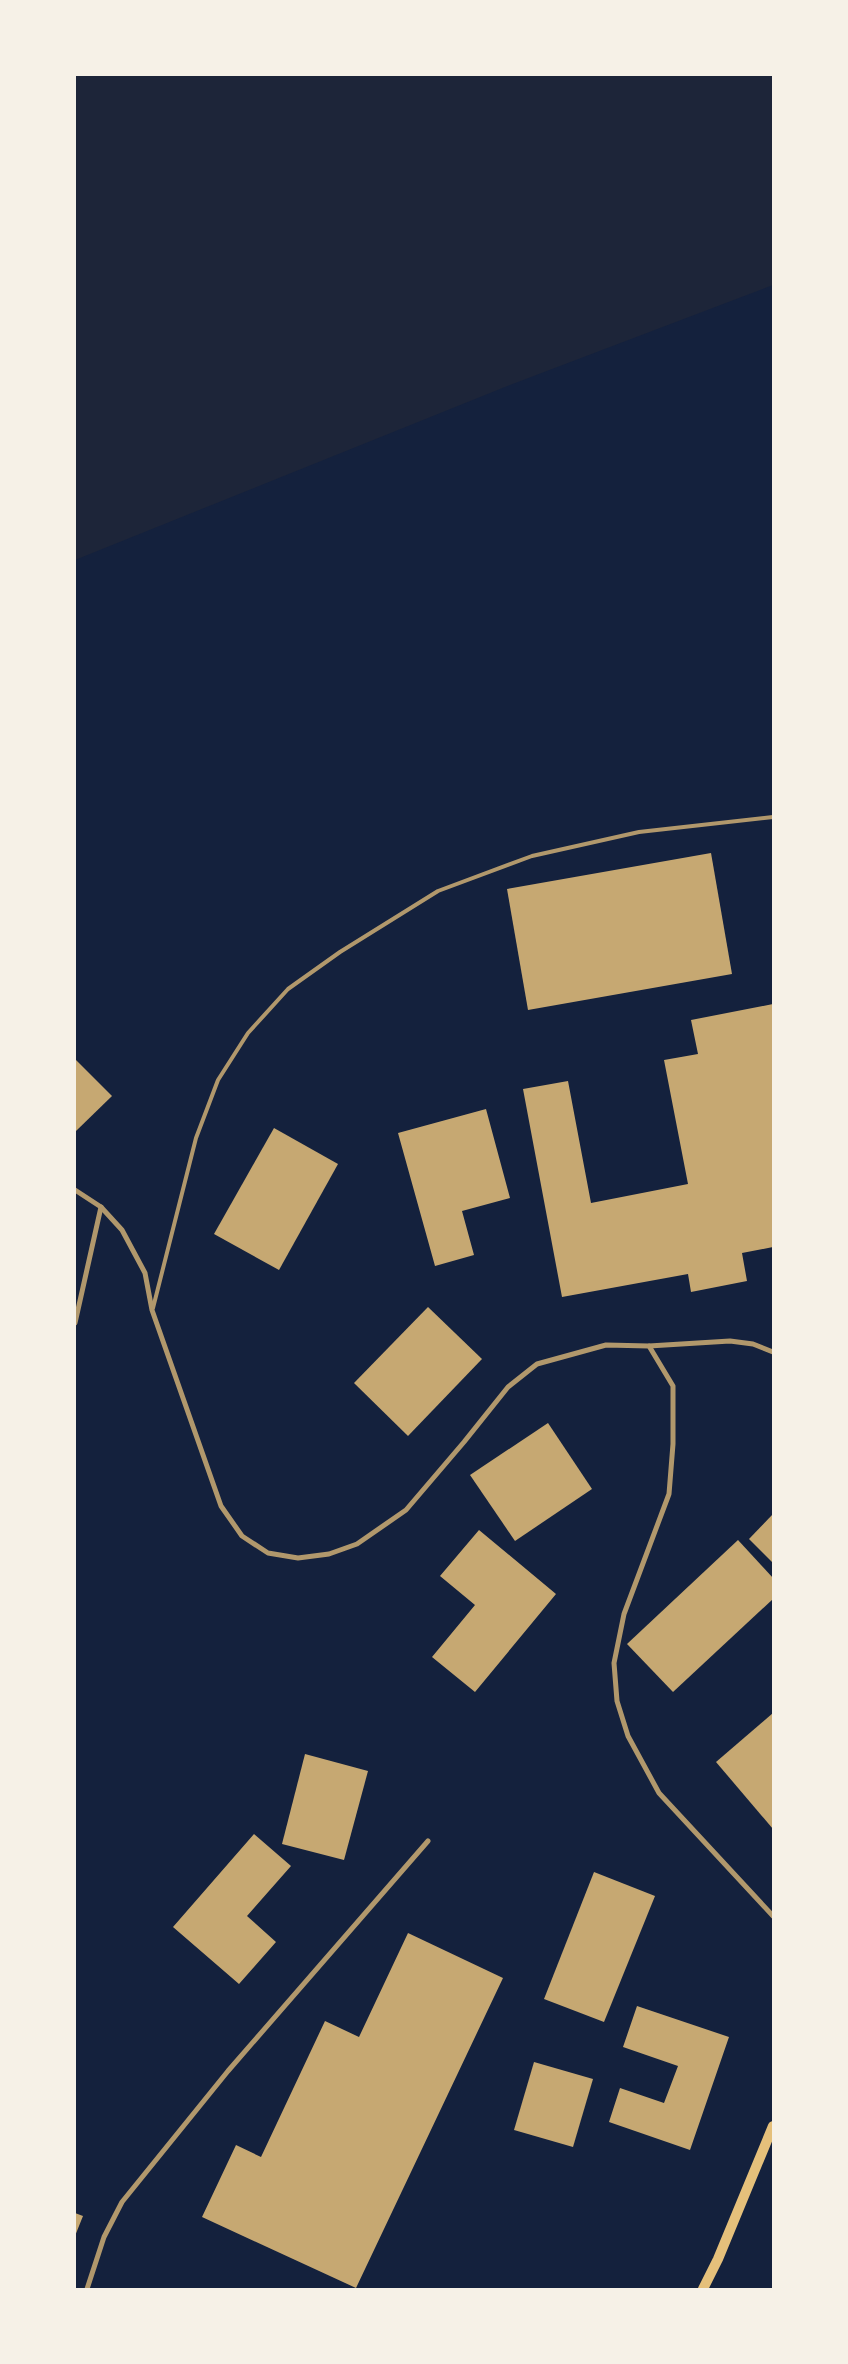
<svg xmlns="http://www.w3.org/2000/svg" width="848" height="2364" viewBox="0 0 848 2364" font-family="Figtree,sans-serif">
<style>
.green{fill:#1d2539}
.building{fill:#c6a872}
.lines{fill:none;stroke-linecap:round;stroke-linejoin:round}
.service{stroke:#b1986c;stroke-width:4}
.minor{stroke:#b1986c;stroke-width:5}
.secondary{stroke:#e5c07b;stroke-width:10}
</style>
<rect width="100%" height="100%" fill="#14213d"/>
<polygon class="green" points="75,75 773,75 773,285 510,385 75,560"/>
<g class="building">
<polygon points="711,853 732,974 528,1010 507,889"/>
<polygon points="773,1004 773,1247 742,1253 747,1281 691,1292 688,1274 562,1297 523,1089 568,1081 591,1203 688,1184 664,1060 698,1054 691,1020"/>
<polygon points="75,1059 112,1096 75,1132"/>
<polygon points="486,1109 510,1198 462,1211 474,1255 435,1266 398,1133"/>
<polygon points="274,1128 338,1164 279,1270 214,1234"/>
<polygon points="428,1307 482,1359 408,1436 354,1383"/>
<polygon points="548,1423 592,1489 515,1541 470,1475"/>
<polygon points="773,1514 773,1563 749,1539"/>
<polygon points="479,1530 556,1594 475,1692 432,1657 475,1605 440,1576"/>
<polygon points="738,1540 773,1578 773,1599 673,1692 627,1644"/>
<polygon points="773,1713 773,1829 716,1762"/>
<polygon points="305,1754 368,1771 344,1860 282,1844"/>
<polygon points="254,1834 291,1866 247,1916 276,1942 239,1984 173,1927"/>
<polygon points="594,1872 655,1896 604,2022 544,1999"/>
<polygon points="408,1933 503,1978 356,2288 202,2217 236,2145 261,2157 325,2021 359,2037"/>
<polygon points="637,2006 729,2037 690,2150 609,2122 620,2088 664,2103 678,2066 623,2047"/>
<polygon points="534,2062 593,2079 573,2147 514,2130"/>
<polygon points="75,2213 83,2216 75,2236"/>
</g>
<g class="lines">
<polyline class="service" points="153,1308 196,1138 218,1080 248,1033 288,989 340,952 438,891 532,856 639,832 773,817"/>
<g class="minor">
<polyline points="75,1190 101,1207 122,1230 145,1273 152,1310 221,1506 242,1536 268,1553 298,1558 329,1554 357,1544 406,1510 464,1442 508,1387 537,1364 606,1345 649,1346 673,1386 673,1444 669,1494 624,1614 614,1663 617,1701 628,1736 659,1793 773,1916"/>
<polyline points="75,1323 101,1207"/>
<polyline points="649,1346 730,1341 753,1344 773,1352"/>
<polyline points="87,2289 104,2237 122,2202 228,2071 428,1841"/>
</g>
<polyline class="secondary" points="703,2289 718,2259 773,2126"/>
</g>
<rect width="848" height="2364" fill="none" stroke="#f6f1e7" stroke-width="152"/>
</svg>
